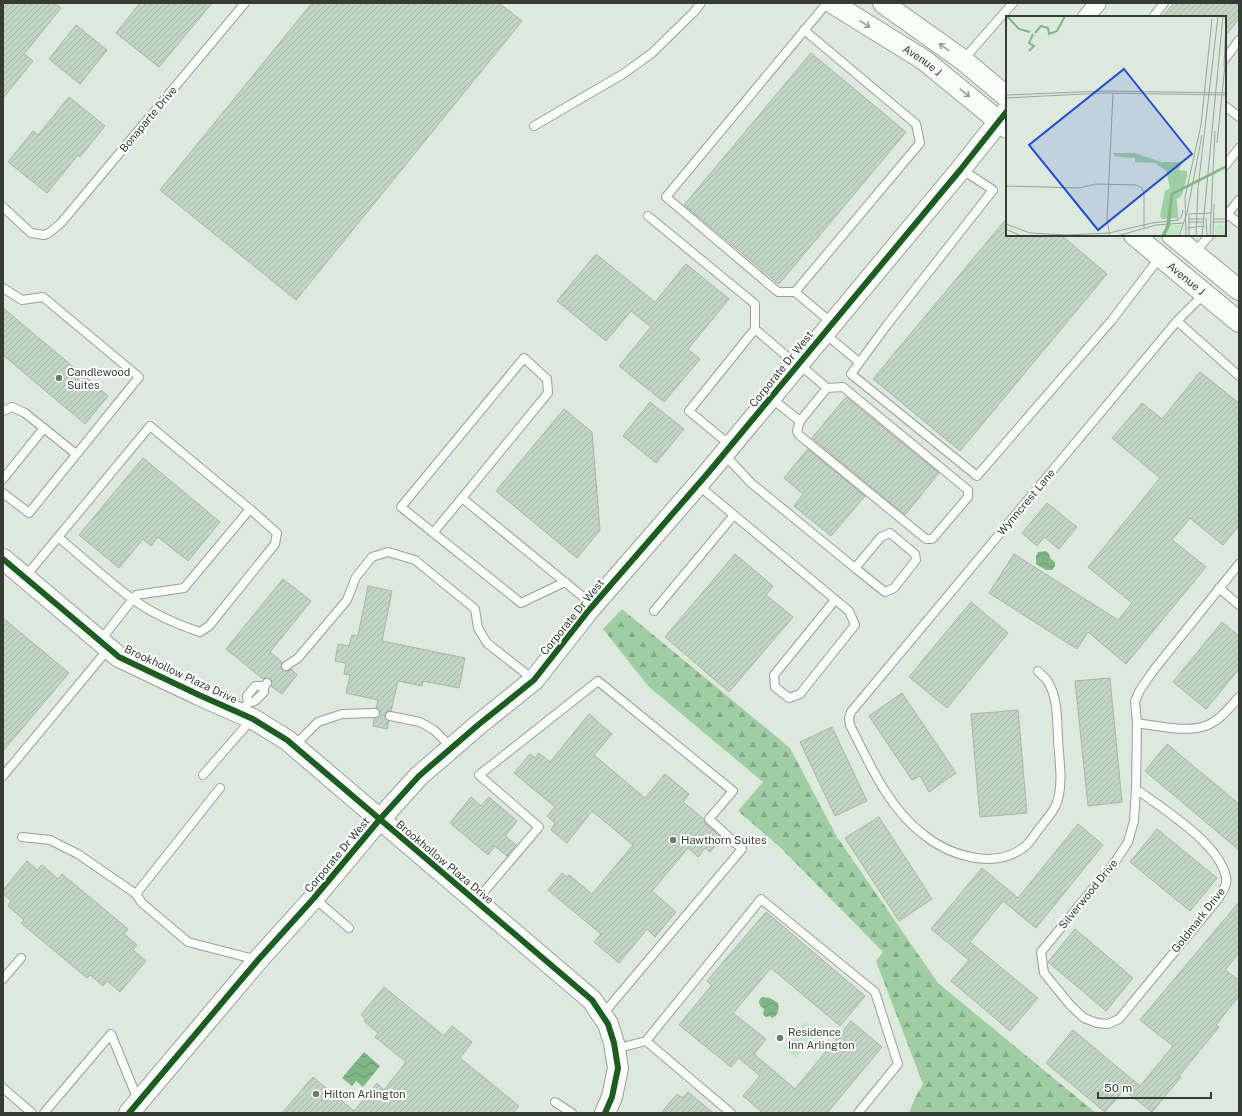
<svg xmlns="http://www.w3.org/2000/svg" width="1242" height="1116" viewBox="0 0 1242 1116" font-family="'Public Sans',sans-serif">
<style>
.forest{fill:url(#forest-firs)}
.park{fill:#c2e7c4}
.water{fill:url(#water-waves)}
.building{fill:url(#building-hatch);stroke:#aab3aa}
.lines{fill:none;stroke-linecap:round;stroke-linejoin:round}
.service-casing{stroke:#98a098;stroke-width:10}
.minor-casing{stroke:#98a098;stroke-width:18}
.tertiary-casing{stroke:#98a098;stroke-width:22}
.service{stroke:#fafcfa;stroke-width:8}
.minor{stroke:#fafcfa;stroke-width:16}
.tertiary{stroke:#fafcfa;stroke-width:20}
.cycleway-casing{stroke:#fff;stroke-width:8}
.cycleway{stroke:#1b5e20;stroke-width:6}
.oneway{stroke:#979c97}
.poi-dot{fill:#707970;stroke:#fff;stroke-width:1.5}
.labels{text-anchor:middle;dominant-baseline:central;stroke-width:4;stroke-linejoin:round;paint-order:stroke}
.street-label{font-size:11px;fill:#343c34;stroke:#fff}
.poi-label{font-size:11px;fill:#343c34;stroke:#fff;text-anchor:start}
.inset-river{fill:none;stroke:#80b785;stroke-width:2}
.inset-road{fill:none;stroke:#9aa49a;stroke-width:1}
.view{fill:#1d4ed8;fill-opacity:0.15;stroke:#1d4ed8;stroke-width:2}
.inset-edge{fill:none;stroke:#343c34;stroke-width:2}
</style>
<defs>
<pattern id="forest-firs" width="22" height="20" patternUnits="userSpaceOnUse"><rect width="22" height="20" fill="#a0cea3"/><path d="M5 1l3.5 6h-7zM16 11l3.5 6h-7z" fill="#83a886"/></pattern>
<pattern id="water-waves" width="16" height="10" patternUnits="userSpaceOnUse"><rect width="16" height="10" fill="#80b785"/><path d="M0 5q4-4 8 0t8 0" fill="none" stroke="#6a966e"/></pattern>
<pattern id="building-hatch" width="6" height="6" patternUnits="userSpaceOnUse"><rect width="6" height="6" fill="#c1d5c2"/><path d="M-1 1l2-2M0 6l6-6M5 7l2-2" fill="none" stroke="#a6b8a7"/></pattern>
</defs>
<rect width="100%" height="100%" fill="#dee9de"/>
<polygon class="forest" points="622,609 790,748 837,837 938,983 1096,1113 909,1113 915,1098 923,1084 876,961 883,952 779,846 738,811 763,782 648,686 603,629"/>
<polygon class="park" points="805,1022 818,1032 796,1058 784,1048"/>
<g class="water">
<polygon points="1046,551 1049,554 1050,558 1055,562 1055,566 1052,570 1046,570 1036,564 1036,556 1038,552"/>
<path d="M762,997L770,998L778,1003C779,1009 779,1015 772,1018L770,1016L766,1017L763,1015L764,1009C760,1006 756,1002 762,997Z"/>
<polygon points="364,1052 380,1066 363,1087 356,1081 352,1086 342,1078"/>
</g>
<g class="building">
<polygon points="7,3 54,3 61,8 24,54 33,61 3,98 3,8"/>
<polygon points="140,3 212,3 159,67 116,33"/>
<polygon points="312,3 499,3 522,21 296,300 160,190"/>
<polygon points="1174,3 1239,3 1239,19 1225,36 1225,17 1162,17"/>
<polygon points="76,25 107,50 80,84 49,59"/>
<polygon points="811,53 906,132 779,284 684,205"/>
<polygon points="69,97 105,126 80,157 78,155 47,193 8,162 33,131 38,135"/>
<polygon points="1007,218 1007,235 1061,235 1107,274 960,451 873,379"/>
<polygon points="596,254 655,302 686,264 729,299 688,349 700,359 664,402 619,366 651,327 631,311 606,341 557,301"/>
<polygon points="3,308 108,396 85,424 3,355"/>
<polygon points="1200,372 1239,403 1239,526 1223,545 1190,518 1172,540 1206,567 1126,664 1088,632 1077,649 989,593 1014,554 1118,620 1132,603 1088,567 1160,478 1112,438 1142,403 1162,419"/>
<polygon points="846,397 939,473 905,515 812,438"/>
<polygon points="650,402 684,429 656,463 623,436"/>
<polygon points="564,409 592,432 600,530 577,558 496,491"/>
<polygon points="808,449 865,496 831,536 794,506 803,494 784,478"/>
<polygon points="143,458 220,522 188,561 158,537 151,546 143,539 119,568 79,535"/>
<polygon points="1047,503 1077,527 1059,549 1044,537 1037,546 1022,533"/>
<polygon points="735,554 773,586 766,595 793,617 729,692 665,637"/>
<polygon points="283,579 311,601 270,652 282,662 281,667 283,671 287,671 291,669 297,675 282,694 271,686 272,682 271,679 266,678 263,679 226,649"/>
<polygon points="368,586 392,591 382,641 465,658 459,688 423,681 422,686 398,681 391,711 388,711 385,715 385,718 389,721 387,729 373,726 374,719 378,717 380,713 379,710 376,708 378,700 346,693 350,675 344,674 346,663 335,661 338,644 349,646 352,635 358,636"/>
<polygon points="971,602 1008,633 947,708 909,677"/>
<polygon points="3,618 69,673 3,751"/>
<polygon points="1222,622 1239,636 1239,669 1206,709 1173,682"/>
<polygon points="1110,678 1122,802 1088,806 1075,681"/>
<polygon points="902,693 956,773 929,792 920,776 912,780 869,716"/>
<polygon points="1018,710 1027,813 980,817 971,714"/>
<polygon points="589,714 612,734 594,755 645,798 665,774 689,794 683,802 704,819 705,823 722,838 710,852 705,848 698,857 688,848 652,891 676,912 655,937 647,929 619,963 594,942 601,934 548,890 562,873 567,877 569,875 592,894 633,845 592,811 567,843 551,830 555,823 547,816 555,807 514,773 530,754 535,758 539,753 550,762"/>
<polygon points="832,727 867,801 835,816 800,742"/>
<polygon points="1167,744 1239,804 1239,850 1145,771"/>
<polygon points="471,797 481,806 489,797 517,821 505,836 516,845 507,856 495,846 488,855 450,823"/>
<polygon points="879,817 932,899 899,921 845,838"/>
<polygon points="1078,824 1103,845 1036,928 1003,901 970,942 1038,998 1010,1031 951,981 969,960 931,929 982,868 1018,898"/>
<polygon points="1157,829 1217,878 1190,911 1130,862"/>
<polygon points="27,861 37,870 42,865 58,879 62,874 128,929 124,934 137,945 133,950 146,961 120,992 107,981 103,986 90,975 87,978 21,923 24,920 8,906 11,901 3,894 3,890"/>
<polygon points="1239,902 1239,953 1225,970 1239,980 1239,996 1216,1025 1219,1027 1179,1076 1181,1077 1152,1112 1124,1090 1105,1112 1046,1063 1073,1030 1140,1086 1173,1046 1140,1020"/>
<polygon points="766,912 865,996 840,1026 771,968 733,1013 766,1039 754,1054 795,1089 851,1021 882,1047 827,1113 763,1113 743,1096 760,1076 739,1058 731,1067 679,1025 712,985 707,981"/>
<polygon points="1075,929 1133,978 1106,1011 1048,962"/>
<polygon points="384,987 444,1036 452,1026 472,1042 460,1058 519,1106 513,1113 282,1113 313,1077 354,1111 377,1083 384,1090 406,1062 375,1037 378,1033 364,1021 366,1019 361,1015"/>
<polygon points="688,1092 713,1113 661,1113 677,1094 683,1098"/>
</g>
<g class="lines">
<g class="service-casing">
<g id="service">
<polyline points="827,3 666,197 778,292 795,292 832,323"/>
<polyline points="1153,17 1164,3"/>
<polyline points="1225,59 1239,40"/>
<polyline points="963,60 1013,3"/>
<polyline points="1225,106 1239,117"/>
<polyline points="534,126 623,74 652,53 694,12 701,3"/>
<polyline points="1225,166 1239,148"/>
<polyline points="961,169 993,190 887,325 851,374 977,476 1112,320 1160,257"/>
<polyline points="3,207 31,233 44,235 49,233 61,223 245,3"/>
<polyline points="1227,214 1239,223"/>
<polyline points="648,216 755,304 755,329 797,365"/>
<polyline points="1225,217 1239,200"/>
<polyline points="1194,253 1210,235"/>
<polyline points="3,288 22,300 43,297 139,377 29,513 3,493"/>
<polyline points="795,292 920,143 916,124 804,30"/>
<polyline points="1177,321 1239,376"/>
<polyline points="824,333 859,362"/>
<polyline points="771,398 800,421 797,431 799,435 926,539 932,539 934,537 968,497 968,490 843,387 827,388 799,364"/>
<polyline points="3,411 12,407 25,413 76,454"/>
<polyline points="800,421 827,388"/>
<polyline points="730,445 689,411 755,329"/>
<polyline points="724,454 751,483 855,568 881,537 890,533 915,554 916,560 894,588 885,592 855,568"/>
<polyline points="3,479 44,428"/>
<polyline points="698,485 849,611 855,625 800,694 789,698 775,687 774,675 835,600"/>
<polyline points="433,533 462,498"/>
<path d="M58,537C82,557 106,579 131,598C151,613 176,624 200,632L209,626L275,544L277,533L250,509"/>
<polyline points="25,577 150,426 250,509 184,588 136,595 100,641"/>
<polyline points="565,582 521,603 401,507 524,358 547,379 548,393 462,498 593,605"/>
<polyline points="1219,588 1239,605"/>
<polyline points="654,611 734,515"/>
<polyline points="286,666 298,658 347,600 356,577 372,557 388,552 415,560 475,609 478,628 487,643 534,680"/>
<path d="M1038,671C1041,675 1046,678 1048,682C1058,698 1057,721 1058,739C1059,759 1064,786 1056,805C1052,814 1044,822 1038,830C1034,836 1029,844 1023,848C993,870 949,855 924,835C889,809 869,763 850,725L849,718L851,712L1177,321L1204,294"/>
<polyline points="248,703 255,701 264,692 264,686 267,683"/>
<polyline points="241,713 248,703 247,696 255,686 264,686"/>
<polyline points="390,716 420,722 434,730 452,748"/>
<path d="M1137,723C1158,726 1191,734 1210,724C1222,718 1230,707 1239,697"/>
<polyline points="294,746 318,722 342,714 375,713"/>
<polyline points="203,775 252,719"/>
<polyline points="3,776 109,648"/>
<polyline points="220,788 136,894 142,903 188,942 257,960"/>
<path d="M1136,789C1163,809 1219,843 1226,877C1228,885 1222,892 1218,899L1119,1019L1108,1024L1097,1023L1084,1018L1071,1006L1044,973L1041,952L1115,862L1128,842L1134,821L1136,789L1137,723L1135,701L1140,690L1153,671L1239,564"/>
<polyline points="22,837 50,840 78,854 136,894"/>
<polyline points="314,898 349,928"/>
<polyline points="476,901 539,827 479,775 598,681 733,791 709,819 742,849 603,1014"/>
<polyline points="3,979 21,958"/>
<polyline points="646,1041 731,1113"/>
<polyline points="615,1049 646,1041 761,899 875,992 898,1064 858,1113"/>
<polyline points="3,1088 32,1113"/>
<polyline points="555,1102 572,1113"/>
<polyline points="44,1113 111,1034 138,1100"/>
</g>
</g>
<g class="minor-casing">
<polyline id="minor" points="1086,17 1098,3"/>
</g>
<g class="tertiary-casing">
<g id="tertiary">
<path id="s1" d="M832,3L924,60L1007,128"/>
<polyline points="883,3 963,60 1007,97"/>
<path id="s2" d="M1134,235L1239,322"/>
<polyline points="1172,235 1239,290"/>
<polyline points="3,559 119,657 199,695 253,719 287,740 592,1000 608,1024 614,1043 618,1068 612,1097 605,1113"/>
<polyline points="129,1113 258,960 314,898 380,819 419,776 478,725 534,680 589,610 708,473 961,169 1007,111"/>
</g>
</g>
<use href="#service" class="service"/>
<use href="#minor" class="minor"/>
<use href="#tertiary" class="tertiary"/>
<g class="cycleway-casing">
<g id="cycleway">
<polyline points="3,559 119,657 199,695 253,719 287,740 592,1000 608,1024 614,1043 618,1068 612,1097 605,1113"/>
<polyline points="129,1113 258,960 314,898 380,819 419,776 478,725 534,680 589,610 708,473 961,169 1007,111"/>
</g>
</g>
<use href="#cycleway" class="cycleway"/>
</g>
<defs><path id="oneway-shaft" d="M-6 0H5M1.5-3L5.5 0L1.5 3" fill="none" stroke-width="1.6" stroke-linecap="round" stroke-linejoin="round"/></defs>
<g class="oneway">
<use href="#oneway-shaft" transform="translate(865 24) rotate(32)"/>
<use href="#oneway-shaft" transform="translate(944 47) rotate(-144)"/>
<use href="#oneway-shaft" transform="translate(965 93) rotate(39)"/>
</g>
<g class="poi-dot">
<circle cx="59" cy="378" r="4"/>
<circle cx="673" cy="840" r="4"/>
<circle cx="780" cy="1038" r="4"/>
<circle cx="316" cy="1094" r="4"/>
</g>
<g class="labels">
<g class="street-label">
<text stroke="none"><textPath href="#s1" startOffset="107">Avenue J</textPath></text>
<text transform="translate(148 119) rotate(-50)">Bonaparte Drive</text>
<text stroke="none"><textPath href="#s2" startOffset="68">Avenue J</textPath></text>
<text transform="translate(781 369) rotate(-51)">Corporate Dr West</text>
<text transform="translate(1026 502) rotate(-50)">Wynncrest Lane</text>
<text transform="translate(572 617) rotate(-51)">Corporate Dr West</text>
<text transform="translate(181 674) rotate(25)">Brookhollow Plaza Drive</text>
<text transform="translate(337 855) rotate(-50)">Corporate Dr West</text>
<text transform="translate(445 862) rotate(40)">Brookhollow Plaza Drive</text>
<text transform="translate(1088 894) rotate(-51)">Silverwood Drive</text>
<text transform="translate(1198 920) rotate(-52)">Goldmark Drive</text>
</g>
<g class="poi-label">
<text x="67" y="372">Candlewood<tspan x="67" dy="13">Suites</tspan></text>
<text x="681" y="840">Hawthorn Suites</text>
<text x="788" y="1032">Residence<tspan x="788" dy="13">Inn Arlington</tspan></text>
<text x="324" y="1094">Hilton Arlington</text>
</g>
</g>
<g transform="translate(1006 16)">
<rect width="220" height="220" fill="#dee9de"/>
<path d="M164,209H175L172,220H159Z" fill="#c2e7c4"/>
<path d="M108,137H129L155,146H176L173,154L181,155V160L176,179L171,183L172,202L156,203L154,200L159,175L164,172L160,155L149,147L129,146V142L115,141L108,140Z" fill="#a0cea3"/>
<path d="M209 214a6 6 0 1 1 12 0a6 6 0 1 1-12 0Z" fill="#c2e7c4"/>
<path d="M220,149V152L167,179L164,210L159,220H155L160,210L165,177Z" fill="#80b785"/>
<path class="inset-river" d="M1,0L13,13L24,16M29,17L35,10L42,12L43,18L51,15L59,0M23,35L28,30L23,27L27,18"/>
<path class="inset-road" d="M218,51L220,6M0,79L100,75L220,77M0,82L97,77L220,79M211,127L219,49M0,170L73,172L90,168L130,169L136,172L138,178V212M182,198L206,197M183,199V220M200,202L201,220M183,203H198M207,203H220M170,204L175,202L177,194M182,206H197M206,206H220M0,208L24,217L60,219L103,217L146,207L172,204M181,212L199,210M0,213L15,220M104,220L101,204L107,77M111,220L150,209L177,207M173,220L181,197L196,119M180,220L179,181L195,109L206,3M190,220L192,172L212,0M196,220L217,0M204,220L209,115M207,220L208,188"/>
<path class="view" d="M118,53L186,138L92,214L23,129Z"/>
<rect width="220" height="220" class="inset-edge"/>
</g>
<rect width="1242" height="1116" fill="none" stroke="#343c34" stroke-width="8"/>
<path d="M1098 1092v6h113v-6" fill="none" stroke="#343c34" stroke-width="2"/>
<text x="1104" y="1092" font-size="12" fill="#343c34" stroke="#ffffff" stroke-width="3" paint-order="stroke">50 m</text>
</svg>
